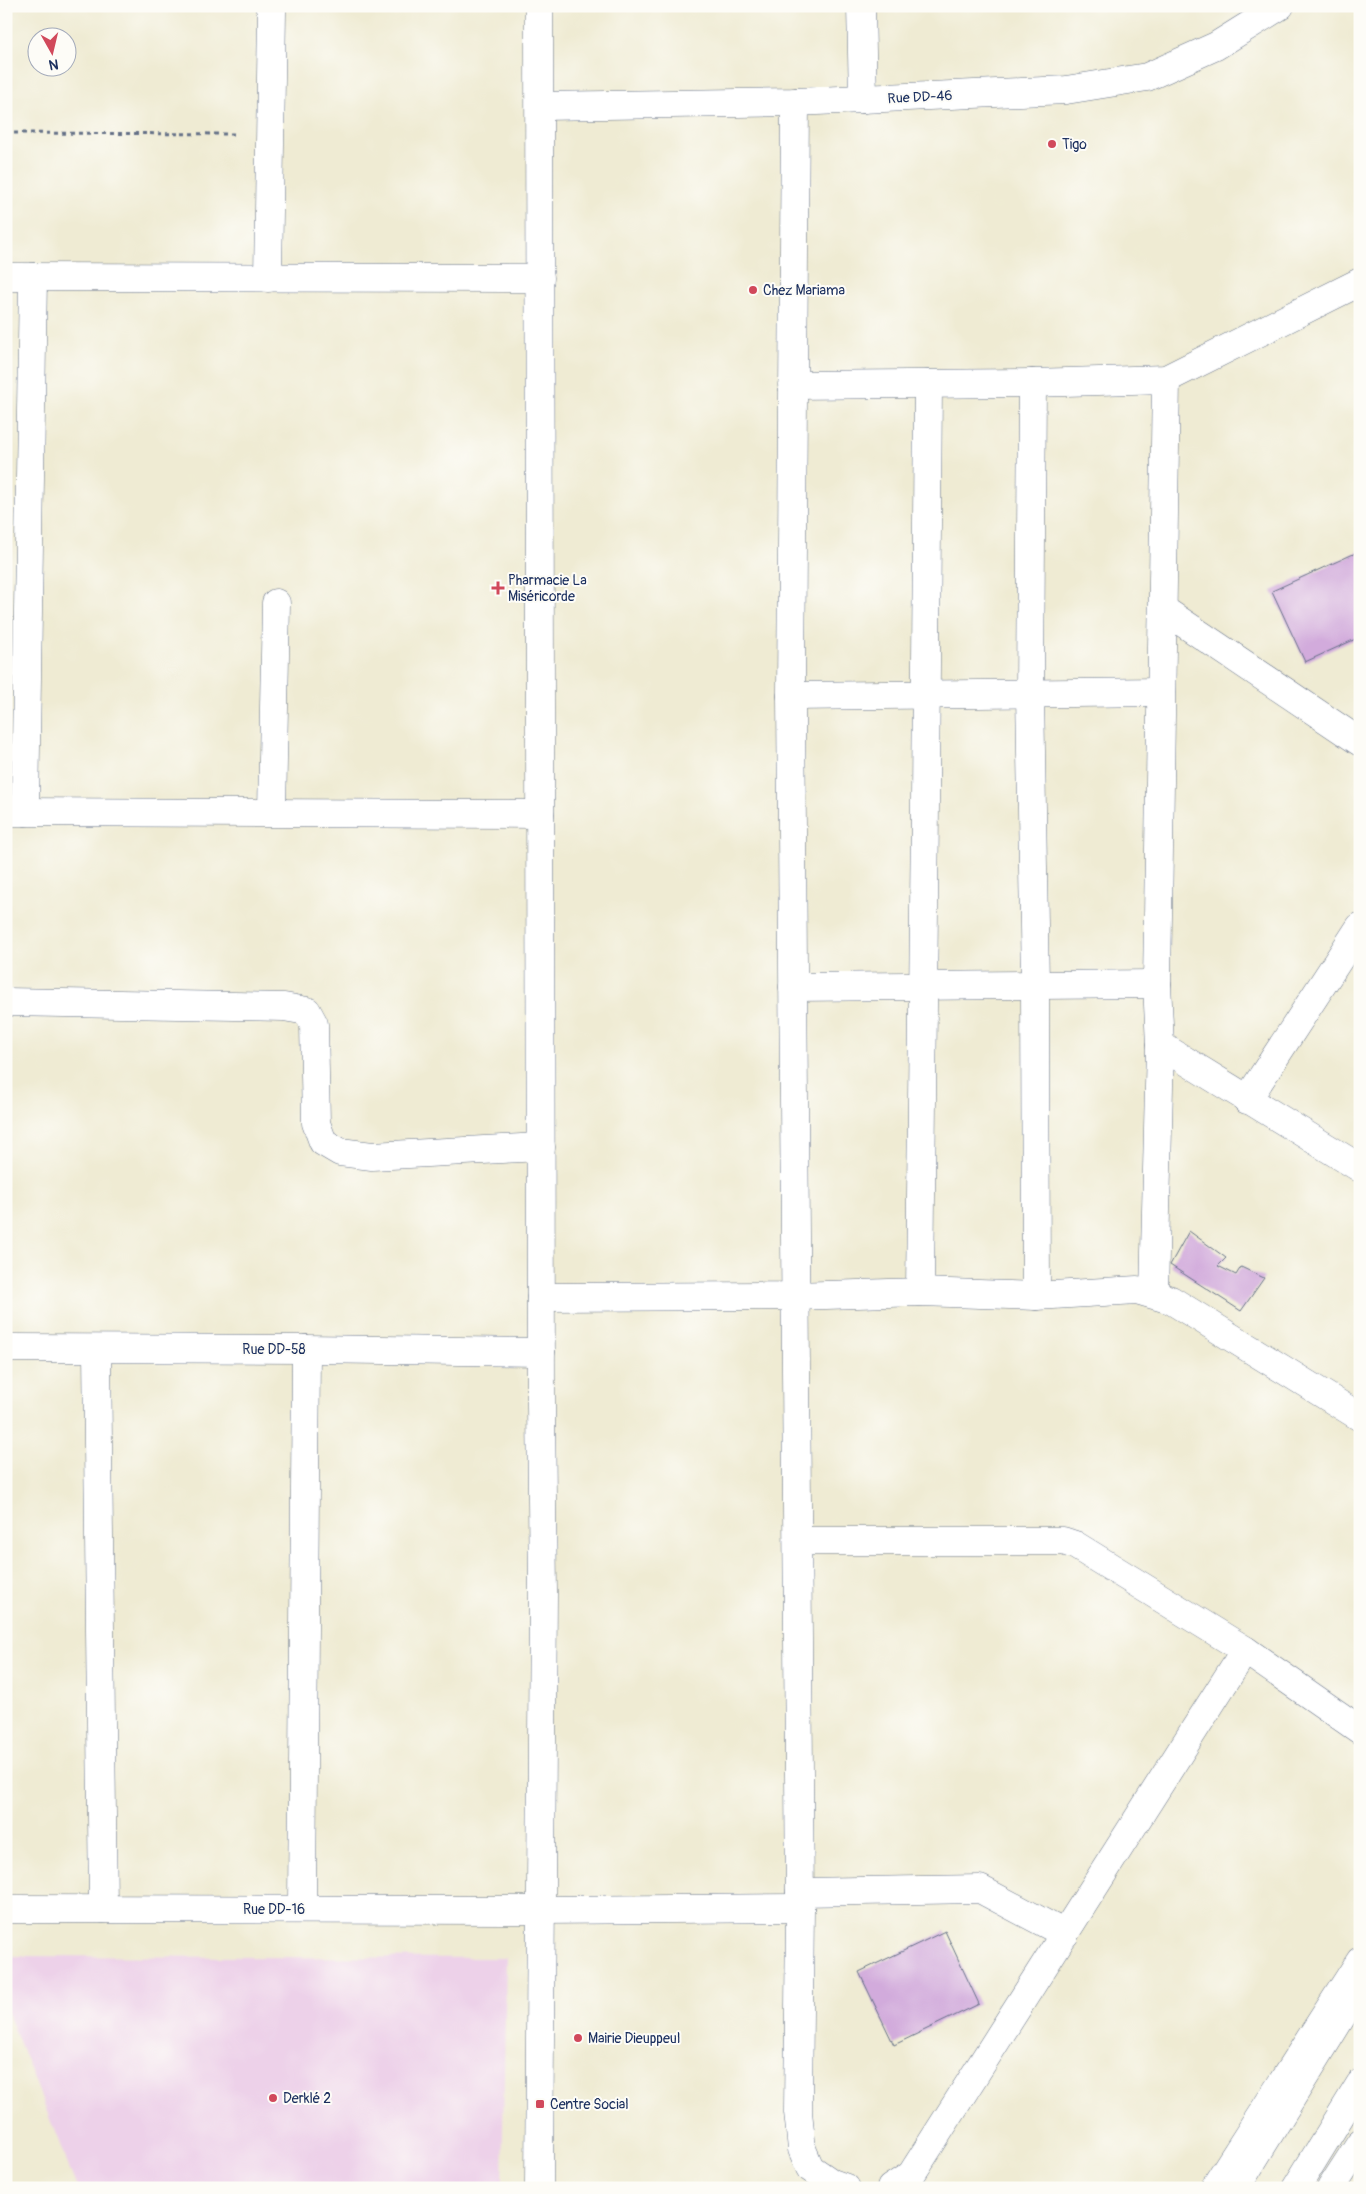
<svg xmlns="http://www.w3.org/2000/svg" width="1366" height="2194" viewBox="0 0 1366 2194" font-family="Pangolin,sans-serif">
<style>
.built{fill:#edd1e9}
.building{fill:#d2abdc}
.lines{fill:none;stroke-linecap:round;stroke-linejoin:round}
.minor-casing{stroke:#657187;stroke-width:29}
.major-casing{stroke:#657187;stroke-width:29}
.path{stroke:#657187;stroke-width:3;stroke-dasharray:4 4;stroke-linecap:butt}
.minor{stroke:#fff;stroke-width:28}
.major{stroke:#fff;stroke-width:28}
.poi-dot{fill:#d1495b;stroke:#fdfcf7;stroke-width:2}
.labels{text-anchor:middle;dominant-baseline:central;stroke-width:4;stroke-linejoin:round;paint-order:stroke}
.street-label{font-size:14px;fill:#1b2f5e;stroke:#fdfcf7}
.poi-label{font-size:14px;fill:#1b2f5e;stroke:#fdfcf7;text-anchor:start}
</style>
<rect width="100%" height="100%" fill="#fdfcf7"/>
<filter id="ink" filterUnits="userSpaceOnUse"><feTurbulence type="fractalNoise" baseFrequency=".02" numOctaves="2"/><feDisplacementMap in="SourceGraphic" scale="10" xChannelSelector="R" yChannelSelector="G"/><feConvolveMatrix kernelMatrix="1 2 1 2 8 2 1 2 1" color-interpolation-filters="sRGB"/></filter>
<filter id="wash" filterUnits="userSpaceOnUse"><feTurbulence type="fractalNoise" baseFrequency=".0096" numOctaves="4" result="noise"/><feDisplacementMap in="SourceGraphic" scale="20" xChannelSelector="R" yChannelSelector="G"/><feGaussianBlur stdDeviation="1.12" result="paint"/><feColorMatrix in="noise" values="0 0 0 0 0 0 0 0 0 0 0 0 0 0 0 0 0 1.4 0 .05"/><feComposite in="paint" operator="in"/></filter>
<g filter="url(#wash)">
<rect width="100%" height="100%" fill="#efebd3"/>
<polygon class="built" points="6,1956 506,1958 502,2188 77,2188 6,2008"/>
<g id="blocks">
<g class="building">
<polygon points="1360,551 1360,637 1305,662 1272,591"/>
<polygon points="1189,1231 1226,1258 1218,1266 1236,1275 1241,1267 1264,1278 1241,1311 1170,1265"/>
<polygon points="945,1931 979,2004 894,2045 859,1972"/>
</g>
</g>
</g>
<g filter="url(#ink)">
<use href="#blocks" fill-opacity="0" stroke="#657187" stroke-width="1"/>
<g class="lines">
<g class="minor-casing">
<g id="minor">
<polyline points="861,6 863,99"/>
<polyline points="795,102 791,696 800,1908 798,2112 802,2149 810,2168 832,2183 846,2188"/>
<polyline points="541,106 795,102 1066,90 1147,77 1216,46 1280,6"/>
<polyline points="6,277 540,278"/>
<polyline points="268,278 272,11 269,6"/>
<polyline points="1032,383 1030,693 1035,984 1036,1296"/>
<polyline points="792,385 1032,383 1166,379 1360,282"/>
<polyline points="1164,610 1360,742"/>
<polyline points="791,696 1161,692"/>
<polyline points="7,812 540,814"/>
<polyline points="25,812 33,277"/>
<polyline points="272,812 276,603"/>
<polyline points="793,987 1157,984"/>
<polyline points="6,1002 284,1007 307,1011 314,1024 316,1123 323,1142 340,1152 372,1156 541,1147"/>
<polyline points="1160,1045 1360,1168"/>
<polyline points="1247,1100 1360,927"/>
<path d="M920,1292C925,989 925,687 928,384"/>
<polyline points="1154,1294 1160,1045 1157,984 1166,379"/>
<polyline points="541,1297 795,1296 920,1292 1036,1296 1137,1290 1171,1300 1360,1417"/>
<polyline points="6,1348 306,1349 541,1352"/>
<polyline points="97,1349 103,1909"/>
<polyline points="798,1541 1063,1541 1075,1545 1245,1650 1360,1730"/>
<polyline points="800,1892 980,1889 1065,1934"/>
<polyline points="302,1908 306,1349"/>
<polyline points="6,1909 541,1910 800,1908"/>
<polyline points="539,2188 543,1593 541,1404 539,6"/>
<polyline points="891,2188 911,2175 1245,1650"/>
<polyline points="1214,2188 1360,1961"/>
<polyline points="1331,2188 1360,2143"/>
</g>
</g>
<g class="major-casing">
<g id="major">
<polyline points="1236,2188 1360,1987"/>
<polyline points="1296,2188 1360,2084"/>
</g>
</g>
<polyline class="path" points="6,133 238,134"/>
<use href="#minor" class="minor"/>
<use href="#major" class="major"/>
</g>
</g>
<g class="poi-dot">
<circle cx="1052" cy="144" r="5"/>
<circle cx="753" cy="290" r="5"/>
<path d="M495.5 580.5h5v5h5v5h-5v5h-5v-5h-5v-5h5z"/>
<circle cx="578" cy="2038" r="5"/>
<circle cx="273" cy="2098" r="5"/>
<rect x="535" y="2099" width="10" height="10" rx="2.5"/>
</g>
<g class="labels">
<g class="street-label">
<text transform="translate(920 97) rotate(-3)">Rue DD-46</text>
<text x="274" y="1349">Rue DD-58</text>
<text x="274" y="1909">Rue DD-16</text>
</g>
<g class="poi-label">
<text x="1062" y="144">Tigo</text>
<text x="763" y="290">Chez Mariama</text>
<text x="508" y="580">Pharmacie La<tspan x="508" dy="16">Miséricorde</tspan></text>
<text x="588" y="2038">Mairie Dieuppeul</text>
<text x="283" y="2098">Derklé 2</text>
<text x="550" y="2104">Centre Social</text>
</g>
</g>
<rect width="1366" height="2194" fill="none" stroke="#fdfcf7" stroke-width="25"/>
<g transform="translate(52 52) rotate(172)"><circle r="24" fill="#fdfcf7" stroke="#a3aaba"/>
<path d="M0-4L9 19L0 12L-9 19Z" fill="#d1495b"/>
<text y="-8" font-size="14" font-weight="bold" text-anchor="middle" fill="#1b2f5e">N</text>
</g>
</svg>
